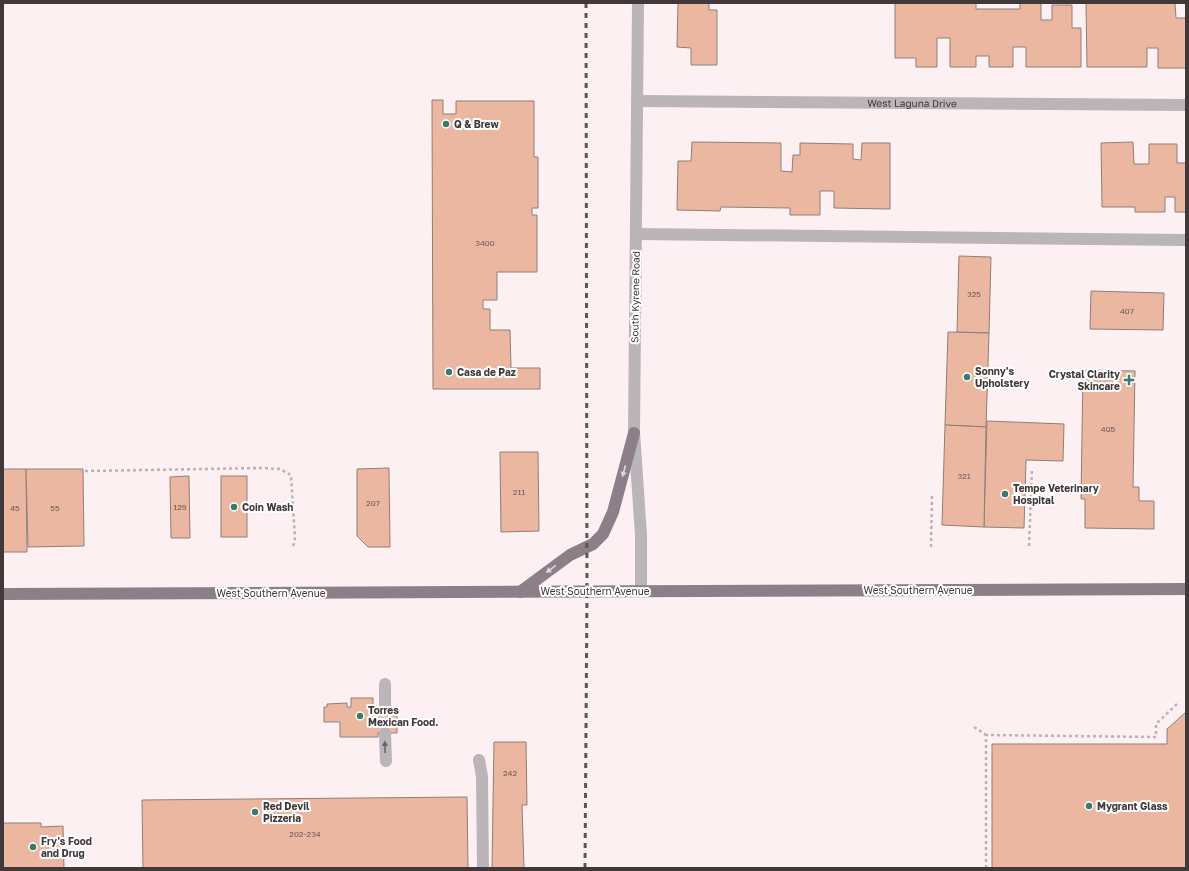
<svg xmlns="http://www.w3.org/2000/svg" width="1189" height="871" viewBox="0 0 1189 871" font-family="'Golos Text',sans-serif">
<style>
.building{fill:#ecb7a1;stroke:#907e77}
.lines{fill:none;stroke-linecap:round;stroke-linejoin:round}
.minor-tunnel{stroke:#d7cbcd;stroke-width:12;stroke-dasharray:12 6;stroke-linecap:butt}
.path{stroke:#bdb1b3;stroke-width:2.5;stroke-dasharray:3 3;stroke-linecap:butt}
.minor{stroke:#bbb4b9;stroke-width:12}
.major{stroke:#8c7f88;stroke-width:12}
.rail{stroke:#5d5455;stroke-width:3;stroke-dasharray:5 5;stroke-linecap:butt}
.oneway{fill:#dcd9db}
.oneway2{fill:#6b6366}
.poi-dot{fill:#387c6f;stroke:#fff;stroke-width:1.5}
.labels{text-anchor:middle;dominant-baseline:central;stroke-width:4;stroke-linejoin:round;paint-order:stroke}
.number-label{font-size:8px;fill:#6b5853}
.street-label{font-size:10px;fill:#403839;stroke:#fff}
.poi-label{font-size:10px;font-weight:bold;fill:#403839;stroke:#fff;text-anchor:start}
</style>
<rect width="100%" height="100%" fill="#fdf0f2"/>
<g class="building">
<polygon points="678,3 709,3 709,10 717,10 717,65 691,65 691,48 677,47"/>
<polygon points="895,3 976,3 976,9 1020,9 1020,3 1041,3 1041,20 1052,20 1052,5 1072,5 1072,28 1081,28 1081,67 1026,67 1026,47 1013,47 1013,67 989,67 989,56 976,56 976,67 950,67 950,38 937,38 937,67 916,67 916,58 895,58"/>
<polygon points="1086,3 1175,3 1176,18 1186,18 1186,3 1186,68 1158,68 1158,48 1147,48 1147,67 1087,67"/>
<polygon points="432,100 443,100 443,114 456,114 456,101 534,101 534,157 538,157 538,208 532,208 532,215 537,215 537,272 497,272 497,300 483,300 483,309 490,309 490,330 510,330 511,368 540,368 540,389 433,389"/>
<polygon points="692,142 781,143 781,171 792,172 793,155 800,155 800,143 853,144 853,159 861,160 862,143 890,143 890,209 834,208 834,191 820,191 820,215 790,215 790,208 721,207 720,211 677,210 678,161 691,161"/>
<polygon points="1133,142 1134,164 1149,164 1149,144 1177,144 1177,163 1186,163 1186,212 1175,212 1175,197 1165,197 1165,212 1135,212 1135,207 1102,207 1101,143"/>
<polygon points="959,256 991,257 989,333 957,332"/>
<polygon points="1091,291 1164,293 1163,330 1090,329"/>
<polygon points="948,332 989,333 986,427 945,425"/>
<polygon points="1083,370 1135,371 1133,487 1139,487 1139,501 1154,501 1154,529 1085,528 1085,499 1081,499"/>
<polygon points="987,421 1064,424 1063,461 1026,460 1024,528 984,527"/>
<polygon points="945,425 986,427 984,527 942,525"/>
<polygon points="500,452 538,452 539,531 501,532"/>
<polygon points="389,468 390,547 368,547 357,536 357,469"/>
<polygon points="3,469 26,469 27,552 3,552"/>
<polygon points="26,469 83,469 84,546 28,547"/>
<polygon points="189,476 190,538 171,538 170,477"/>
<rect x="221" y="476" width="26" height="61"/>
<polygon points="351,698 373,698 373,706 377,706 377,710 397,710 397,733 378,733 378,737 340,737 340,722 324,722 324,707 327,707 327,704 347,703 347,707 351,707"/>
<polygon points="1186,712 1186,868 992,868 992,744 1167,744 1167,729"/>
<polygon points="494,742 526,742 527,805 522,805 524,868 492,868"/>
<polygon points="467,797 468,868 143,868 142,800"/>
<polygon points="3,823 41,823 41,827 63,826 64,868 3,868"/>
</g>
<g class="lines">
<polyline class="minor-tunnel" points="385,710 385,733"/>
<g class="path">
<polyline points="85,471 263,468 280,469 291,475 295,538 293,547"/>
<polyline points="1029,546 1032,469"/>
<polyline points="931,547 932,496"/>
<polyline points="974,727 986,735"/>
<polyline points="986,868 986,735 1156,737 1156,724 1179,702"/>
</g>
<g class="minor">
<polyline points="638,3 634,433 641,535 641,591"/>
<path id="s1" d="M638,101L1186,105"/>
<polyline points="636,234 1186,240"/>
<polyline points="385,684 385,710"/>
<polyline points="385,733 386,761"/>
<polyline points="479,760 482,776 483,868"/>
</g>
<g class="major">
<polyline points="520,592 570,555 593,544 603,534 613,512 634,433"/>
<polyline points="3,594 1186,589"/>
</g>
<polyline class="rail" points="585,868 587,591 586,3"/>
</g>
<defs><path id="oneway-solid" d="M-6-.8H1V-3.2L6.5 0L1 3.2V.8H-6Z"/></defs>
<g class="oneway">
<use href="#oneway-solid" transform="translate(624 471) rotate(105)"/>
<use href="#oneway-solid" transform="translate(551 569) rotate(144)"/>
</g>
<use class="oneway2" href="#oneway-solid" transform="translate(385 747) rotate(-91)"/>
<g class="poi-dot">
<circle cx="446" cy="124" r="4"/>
<circle cx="449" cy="372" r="4"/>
<circle cx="967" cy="377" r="4"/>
<path d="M1127 374h4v4h4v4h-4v4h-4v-4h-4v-4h4z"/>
<circle cx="1005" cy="494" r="4"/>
<circle cx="234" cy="507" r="4"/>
<circle cx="360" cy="716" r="4"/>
<circle cx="1089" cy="806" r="4"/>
<circle cx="255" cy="812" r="4"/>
<circle cx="33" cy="847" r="4"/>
</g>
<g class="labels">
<g class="number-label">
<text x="485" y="243">3400</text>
<text x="974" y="294">325</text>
<text x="1127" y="311">407</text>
<text x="1108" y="429">405</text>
<text x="964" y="476">321</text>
<text x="519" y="492">211</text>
<text x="373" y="503">207</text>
<text x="180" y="507">129</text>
<text x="15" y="508">45</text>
<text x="55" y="508">55</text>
<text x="510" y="773">242</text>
<text x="305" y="834">202-234</text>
</g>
<g class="street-label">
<text stroke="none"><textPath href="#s1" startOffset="274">West Laguna Drive</textPath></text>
<text transform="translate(635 297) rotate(-89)">South Kyrene Road</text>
<text x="918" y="590">West Southern Avenue</text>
<text x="595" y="591">West Southern Avenue</text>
<text x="271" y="593">West Southern Avenue</text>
</g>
<g class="poi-label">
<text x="454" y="124">Q &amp; Brew</text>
<text x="975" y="371">Sonny's<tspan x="975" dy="12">Upholstery</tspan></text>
<text x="457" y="372">Casa de Paz</text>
<text x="1120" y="374" text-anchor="end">Crystal Clarity<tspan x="1120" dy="12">Skincare</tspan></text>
<text x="1013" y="488">Tempe Veterinary<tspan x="1013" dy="12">Hospital</tspan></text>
<text x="242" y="507">Coin Wash</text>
<text x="368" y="710">Torres<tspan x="368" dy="12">Mexican Food.</tspan></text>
<text x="263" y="806">Red Devil<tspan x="263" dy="12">Pizzeria</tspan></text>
<text x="1097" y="806">Mygrant Glass</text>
<text x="41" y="841">Fry's Food<tspan x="41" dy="12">and Drug</tspan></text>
</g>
</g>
<rect width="1189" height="871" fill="none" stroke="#403839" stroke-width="8"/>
</svg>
